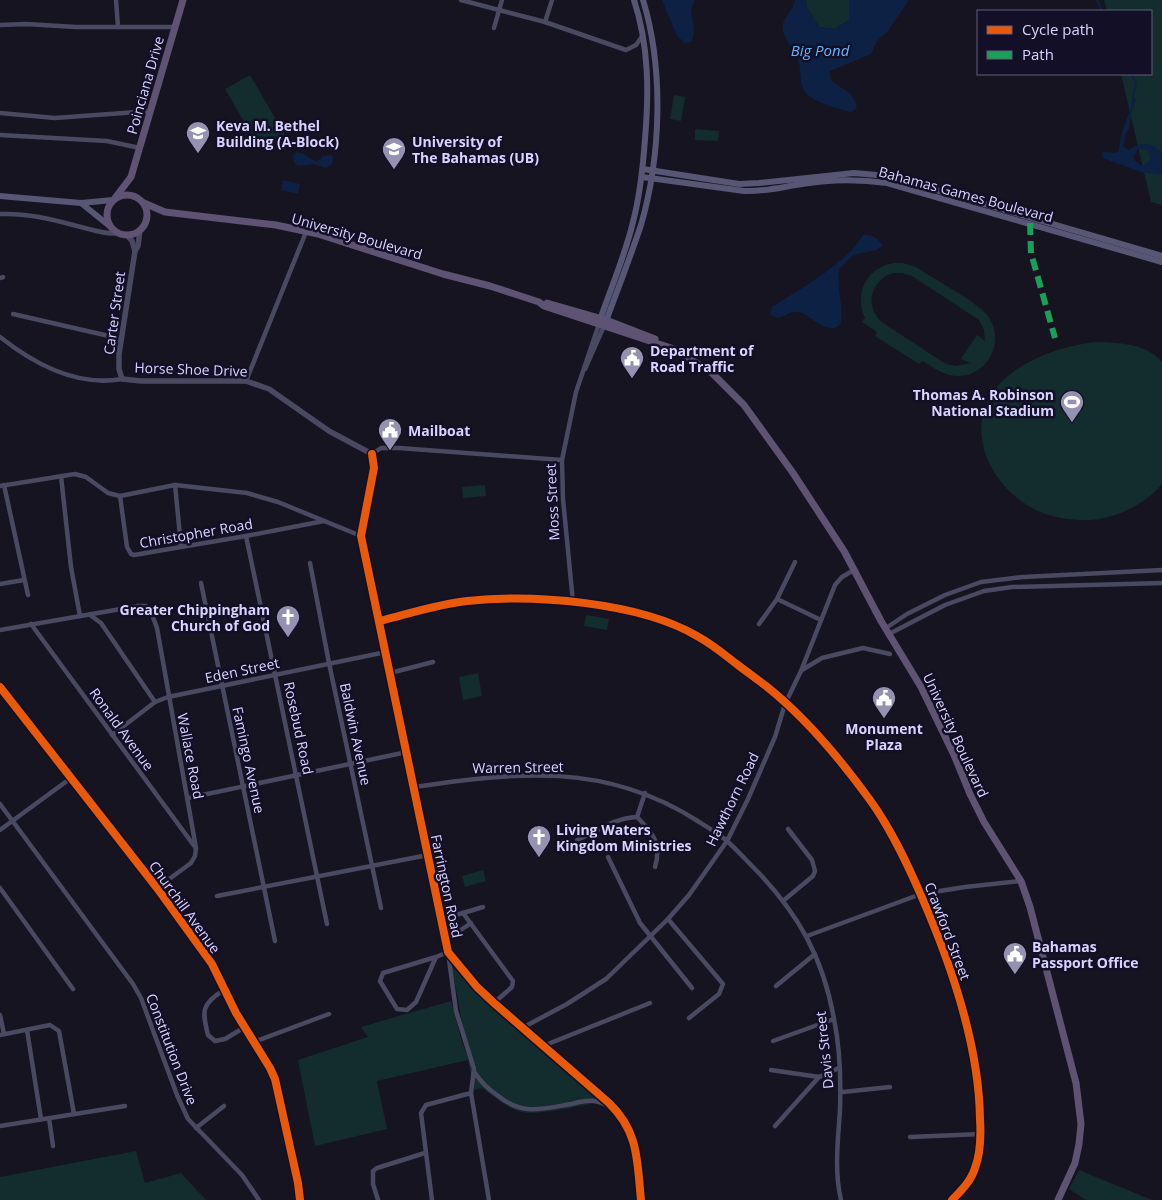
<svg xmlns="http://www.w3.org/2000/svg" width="1162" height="1200" viewBox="0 0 1162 1200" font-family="'Open Sans',sans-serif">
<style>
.green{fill:#132c2d;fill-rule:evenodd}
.water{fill:#0d2144;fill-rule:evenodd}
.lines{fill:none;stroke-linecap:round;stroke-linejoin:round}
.stream{stroke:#0d2144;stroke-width:2}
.minor{stroke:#4a4962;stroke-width:4.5}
.tertiary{stroke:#4a4962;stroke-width:5.5}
.secondary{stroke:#575674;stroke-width:6}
.primary{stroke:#5e5373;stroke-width:7}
.quiet{stroke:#1a9f57;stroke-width:6;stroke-dasharray:12 6;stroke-linecap:butt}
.cycleway-casing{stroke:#130f26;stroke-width:11}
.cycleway{stroke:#e8590c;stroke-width:8}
.labels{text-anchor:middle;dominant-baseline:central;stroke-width:5;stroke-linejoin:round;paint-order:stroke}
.street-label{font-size:14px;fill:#d9d4ff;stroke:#130f26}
.poi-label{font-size:14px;font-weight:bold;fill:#d9d4ff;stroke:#130f26;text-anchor:start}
.water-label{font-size:15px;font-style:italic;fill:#62b6ff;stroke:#130f26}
</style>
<rect width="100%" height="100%" fill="#161421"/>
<g class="green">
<polygon points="806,0 849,0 849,20 835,29 819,27 807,7"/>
<polygon points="1104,0 1162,0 1162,205 1151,202 1121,74 1151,74 1151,11 1107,11"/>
<polygon points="250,75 285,135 260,149 225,89"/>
<polygon points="674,95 685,97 681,121 670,119"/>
<polygon points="695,129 719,131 718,141 695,140"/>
<path d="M893,263H903L916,267C932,278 979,303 988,316C1006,341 988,377 957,376C944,376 933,367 923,361L919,364L875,336L877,332L862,322L865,318C854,294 866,268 893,263ZM893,273H902L912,276L979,320L984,330L985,341L977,335L961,359L970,363L957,366L946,364L883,323C864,308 870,280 893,273Z"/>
<path d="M1096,342C1120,343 1146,343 1162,362V484C1147,502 1126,513 1104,518C1087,522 1069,520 1052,516C1003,503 962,443 991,395C1012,362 1060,346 1096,342Z"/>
<polygon points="485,485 486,496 463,498 462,487"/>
<polygon points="586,615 609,619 607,630 584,626"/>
<polygon points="478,673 482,696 463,700 459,677"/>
<polygon points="483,870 486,881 465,887 462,876"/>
<path d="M452,966L491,1006L601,1102C581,1105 540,1116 522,1112C508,1109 494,1096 482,1088L474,1090L468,1060L377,1081L387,1129L315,1146L298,1060L368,1037L361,1027L451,1001L462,1042L468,1057Z"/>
<polygon points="136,1151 145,1183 181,1173 206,1200 0,1200 0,1177"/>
<polygon points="1079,1170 1152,1200 1086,1200 1069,1189"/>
</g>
<g class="water">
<path d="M662,0H695C685,14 700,28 691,42L685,43L677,36Z"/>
<path d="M795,0H806L807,7L819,27L835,29L849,20V0H909L887,32L877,41L871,54L830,71C828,84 843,86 850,94C854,98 856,103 857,108L851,112C840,109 817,103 808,95C798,87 802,70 798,59C794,48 780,36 783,24C785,15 794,10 795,0Z"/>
<path d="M1133,95L1136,100L1131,114L1129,129L1126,132L1123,146L1129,150C1140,141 1152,143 1162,152V175L1141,172L1103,158L1102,152L1115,153L1118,152L1123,128L1129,114ZM1138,149L1148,150L1150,160L1144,165H1140L1133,158Z"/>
<path d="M297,152L302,153L315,161L320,160L322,156L331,155L333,157C334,163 331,167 325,168L314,164L299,166C294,164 292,159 294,154Z"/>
<polygon points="283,180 300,184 298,194 281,190"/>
<path d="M863,235C871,234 880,239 882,246L877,250L853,255L839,269C836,282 845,315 840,324C838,327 833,329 830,328C820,327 811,317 802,313C788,307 781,325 770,314L772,307C799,290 848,262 863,235Z"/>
</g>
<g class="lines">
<g class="stream">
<polyline points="1097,0 1102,11"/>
<polyline points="1132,74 1136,85 1133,95"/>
</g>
<g class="minor">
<polyline points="116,0 118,27"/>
<polyline points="461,0 545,22 626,50 636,45 643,35"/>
<polyline points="545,22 552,0"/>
<polyline points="0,25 26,24 76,27 175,27"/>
<polyline points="494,28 502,0"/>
<polyline points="0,113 55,118 151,111"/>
<polyline points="0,135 107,141 140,148"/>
<path d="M0,214C27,213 51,219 77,226C90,229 105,235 119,233"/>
<polyline points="0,278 3,277"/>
<polyline points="13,314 122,339"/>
<path d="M0,337C34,364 77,387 122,379"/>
<polyline points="585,369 604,326"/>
<polyline points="246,381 306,232"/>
<polyline points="372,454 381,448 399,448 562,460"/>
<polyline points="61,476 71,567 80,616"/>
<polyline points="4,485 28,595"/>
<polyline points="175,485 181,546"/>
<polyline points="0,486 75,474 86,477 108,493 120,496 175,485 247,493 278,502 361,536"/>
<polyline points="120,496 127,547 131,554 134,555 246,536 324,521"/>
<polyline points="246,536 327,924"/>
<polyline points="310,563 329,663 381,908"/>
<polyline points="201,583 275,941"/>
<polyline points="0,584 24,580"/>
<polyline points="777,599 821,620"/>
<polyline points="573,602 563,499 562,460 576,392 599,324"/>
<polyline points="90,615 101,623 155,702"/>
<path d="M380,621C408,614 438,604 467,601C534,594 639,602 697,636C712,644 725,655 738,665C747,672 757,679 766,686C805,717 841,760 870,800C891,829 906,861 920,893C950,961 979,1044 980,1119C981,1135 981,1152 975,1168C971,1181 961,1191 952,1200"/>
<polyline points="31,624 195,847"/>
<polyline points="759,624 777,599 795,562"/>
<polyline points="886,628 907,614 945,595 981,582 1023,577 1162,570"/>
<polyline points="0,630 138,606 146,606 151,612 157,628 196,848 195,856 191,863 157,888"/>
<polyline points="889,634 945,605 984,591 1012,587 1162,583"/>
<polyline points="802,670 822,658 863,648 890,654"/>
<polyline points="390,673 433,662"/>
<polyline points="0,687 157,888 212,964 236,1013 270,1068 275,1079 298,1183 300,1200"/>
<polyline points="112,735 155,702 168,697 386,652"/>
<path d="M414,787C516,772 605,762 696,820C707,827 718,833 727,841C737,850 745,859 754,868C798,913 823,957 834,1019C840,1048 841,1080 840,1110C838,1140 834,1170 841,1200"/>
<polyline points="188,798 407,752"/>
<polyline points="0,804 133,984 141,998 177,1095 188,1119 242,1175 259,1200"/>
<polyline points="637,817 645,793"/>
<polyline points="0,830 71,778"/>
<path d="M577,840C597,831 614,818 637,817C653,833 662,844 655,867"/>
<polyline points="608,857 640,923 692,988"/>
<polyline points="0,888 73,989"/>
<polyline points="217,896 428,855"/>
<polyline points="783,901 813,876 815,871 812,860 788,829"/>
<polyline points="463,913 483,907"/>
<polyline points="441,919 463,913 510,977 513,981 512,987 494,1003"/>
<polyline points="668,919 723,984 719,994 689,1018"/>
<polyline points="455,934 471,923"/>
<polyline points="807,936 921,894 965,887 1021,881"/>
<polyline points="436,957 383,973 380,981 397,1009 407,1010 416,1002 436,957 448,952 456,1011 474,1069 471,1093 489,1200"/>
<polyline points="776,986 815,954"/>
<path d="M224,990C201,1004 202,1011 208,1035L215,1041L225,1039L245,1027"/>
<polyline points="0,1015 4,1034"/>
<polyline points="522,1028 567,1004 606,979 668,919 689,895 701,878 727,841 748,799 775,737 785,704 801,671 835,585 842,577 854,570"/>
<polyline points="27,1030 41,1119"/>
<polyline points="0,1035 50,1025 59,1031 74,1114"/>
<polyline points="773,1041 834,1019"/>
<polyline points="254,1042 329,1014"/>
<polyline points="543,1046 650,1003"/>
<polyline points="771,1070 819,1077"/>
<path d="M475,1073C481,1082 488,1089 497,1095C522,1116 541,1109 571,1104C579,1102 586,1100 594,1101C601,1102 607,1105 612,1108"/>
<polyline points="840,1090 843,1092 890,1087"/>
<polyline points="49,1118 53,1146"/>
<polyline points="0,1126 125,1106"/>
<polyline points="775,1126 819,1077 839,1068"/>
<polyline points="196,1128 224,1106"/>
<polyline points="910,1137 981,1134"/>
<polyline points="378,1200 373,1184 373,1171 377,1168 425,1153"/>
<polyline points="432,1200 421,1113 426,1105 471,1093"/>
</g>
<g class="tertiary">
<path d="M140,230L138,246L135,251L119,354V369L122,379L141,381H246L269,389L329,431L372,454L374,468L361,536L448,952L477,987L494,1003L609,1103C639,1132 637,1161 641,1200"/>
<polyline points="127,235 132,241 135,251"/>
</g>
<g class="secondary">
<polyline points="643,169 739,184 759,183 854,173 888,176 1162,256"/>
<path d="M642,177L744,191C764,192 782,187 802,184C831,179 859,179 887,183L1162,262"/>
<polyline points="0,196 81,203 113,200"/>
<polyline points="81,203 112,228"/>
<path d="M599,323C610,290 625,256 633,222C640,195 643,167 645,139C649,92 649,46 634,0"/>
<path d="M605,324C617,291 630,258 641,225C661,156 664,69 643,0"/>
</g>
<g class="primary">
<circle cx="127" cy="215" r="20"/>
<polyline points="115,198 131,177 183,0"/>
<polyline points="144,203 165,212 276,225 318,234 443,274 490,286 539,302 544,306 674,349 711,372 744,405 793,473 844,551 881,621 921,687 954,755 970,794 984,822 1021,881 1030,907 1076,1083 1081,1124 1079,1144 1075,1163 1058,1200"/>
<polyline points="547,303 606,320 655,339"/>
</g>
<polyline class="quiet" points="1030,223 1031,253 1055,338"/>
<g class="cycleway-casing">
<g id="cycleway">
<path d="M372,454L374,468L361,536L448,952L477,987L494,1003L609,1103C639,1132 637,1161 641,1200"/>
<path d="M380,621C408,614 438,604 467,601C534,594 639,602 697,636C712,644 725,655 738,665C747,672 757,679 766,686C805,717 841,760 870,800C891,829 906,861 920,893C950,961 979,1044 980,1119C981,1135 981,1152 975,1168C971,1181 961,1191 952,1200"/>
<polyline points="0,687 157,888 212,964 236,1013 270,1068 275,1079 298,1183 300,1200"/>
</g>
</g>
<use href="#cycleway" class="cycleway"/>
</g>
<defs>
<g id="university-pin" transform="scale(1.25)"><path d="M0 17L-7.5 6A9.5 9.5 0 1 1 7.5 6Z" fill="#9591b1" stroke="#130f26"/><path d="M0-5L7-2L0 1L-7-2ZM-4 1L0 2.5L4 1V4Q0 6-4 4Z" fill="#fff"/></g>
<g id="civic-pin" transform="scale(1.25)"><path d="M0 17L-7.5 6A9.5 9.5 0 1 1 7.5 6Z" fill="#9591b1" stroke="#130f26"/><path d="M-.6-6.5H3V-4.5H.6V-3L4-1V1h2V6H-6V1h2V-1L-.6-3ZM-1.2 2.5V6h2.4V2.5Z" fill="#fff"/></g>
<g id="stadium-pin" transform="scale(1.25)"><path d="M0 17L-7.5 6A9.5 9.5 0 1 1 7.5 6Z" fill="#9591b1" stroke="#130f26"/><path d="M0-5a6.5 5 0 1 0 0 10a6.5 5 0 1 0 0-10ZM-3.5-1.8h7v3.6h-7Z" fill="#fff"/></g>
<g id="church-pin" transform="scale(1.25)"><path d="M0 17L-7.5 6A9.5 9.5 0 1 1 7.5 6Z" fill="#9591b1" stroke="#130f26"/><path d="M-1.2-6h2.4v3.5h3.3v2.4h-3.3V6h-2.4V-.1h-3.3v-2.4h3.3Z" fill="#fff"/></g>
</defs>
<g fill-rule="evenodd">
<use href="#university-pin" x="198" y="133"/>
<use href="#university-pin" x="394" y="149"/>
<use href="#civic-pin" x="632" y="358"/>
<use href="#stadium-pin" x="1072" y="402"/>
<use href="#civic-pin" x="390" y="430"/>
<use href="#church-pin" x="288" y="617"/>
<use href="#civic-pin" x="884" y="698"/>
<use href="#church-pin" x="539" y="837"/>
<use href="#civic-pin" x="1015" y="954"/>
</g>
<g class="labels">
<g class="street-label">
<text transform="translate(145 85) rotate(-74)">Poinciana Drive</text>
<text transform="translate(966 194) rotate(15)">Bahamas Games Boulevard</text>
<text transform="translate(357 236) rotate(16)">University Boulevard</text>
<text transform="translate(114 313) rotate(-82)">Carter Street</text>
<text transform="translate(191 369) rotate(2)">Horse Shoe Drive</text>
<text transform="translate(552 502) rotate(-93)">Moss Street</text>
<text transform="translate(196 533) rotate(-10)">Christopher Road</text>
<text transform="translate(242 670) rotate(-12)">Eden Street</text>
<text transform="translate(299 728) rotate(78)">Rosebud Road</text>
<text transform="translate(122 729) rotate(54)">Ronald Avenue</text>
<text transform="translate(356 734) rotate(78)">Baldwin Avenue</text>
<text transform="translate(956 735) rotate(65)">University Boulevard</text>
<text transform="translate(191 756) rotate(79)">Wallace Road</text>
<text transform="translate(249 760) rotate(78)">Famingo Avenue</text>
<text transform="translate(518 767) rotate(-1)">Warren Street</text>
<text transform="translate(732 799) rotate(-64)">Hawthorn Road</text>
<text transform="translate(447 886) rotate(78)">Farrington Road</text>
<text transform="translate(185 907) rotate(54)">Churchill Avenue</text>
<text transform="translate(948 931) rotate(69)">Crawford Street</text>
<text transform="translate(172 1049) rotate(69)">Constitution Drive</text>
<text transform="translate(824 1050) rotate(-96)">Davis Street</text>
</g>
<g class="poi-label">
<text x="216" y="125">Keva M. Bethel<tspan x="216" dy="16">Building (A-Block)</tspan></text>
<text x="412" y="141">University of<tspan x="412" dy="16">The Bahamas (UB)</tspan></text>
<text x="650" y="350">Department of<tspan x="650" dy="16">Road Traffic</tspan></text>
<text x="1054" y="394" text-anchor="end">Thomas A. Robinson<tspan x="1054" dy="16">National Stadium</tspan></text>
<text x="408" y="430">Mailboat</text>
<text x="270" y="609" text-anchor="end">Greater Chippingham<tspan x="270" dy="16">Church of God</tspan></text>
<text x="884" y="728" text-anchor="middle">Monument<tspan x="884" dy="16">Plaza</tspan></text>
<text x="556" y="829">Living Waters<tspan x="556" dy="16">Kingdom Ministries</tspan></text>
<text x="1032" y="946">Bahamas<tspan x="1032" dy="16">Passport Office</tspan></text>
</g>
<g class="water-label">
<text x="820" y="50">Big Pond</text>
</g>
</g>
<rect x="977" y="10" width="175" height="65" fill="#130f26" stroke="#625e7d"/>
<rect x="987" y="26" width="25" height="8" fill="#e8590c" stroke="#625e7d"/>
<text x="1022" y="35" font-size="15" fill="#d9d4ff">Cycle path</text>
<rect x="987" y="51" width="25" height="8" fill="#1a9f57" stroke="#625e7d"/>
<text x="1022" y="60" font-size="15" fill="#d9d4ff">Path</text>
</svg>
